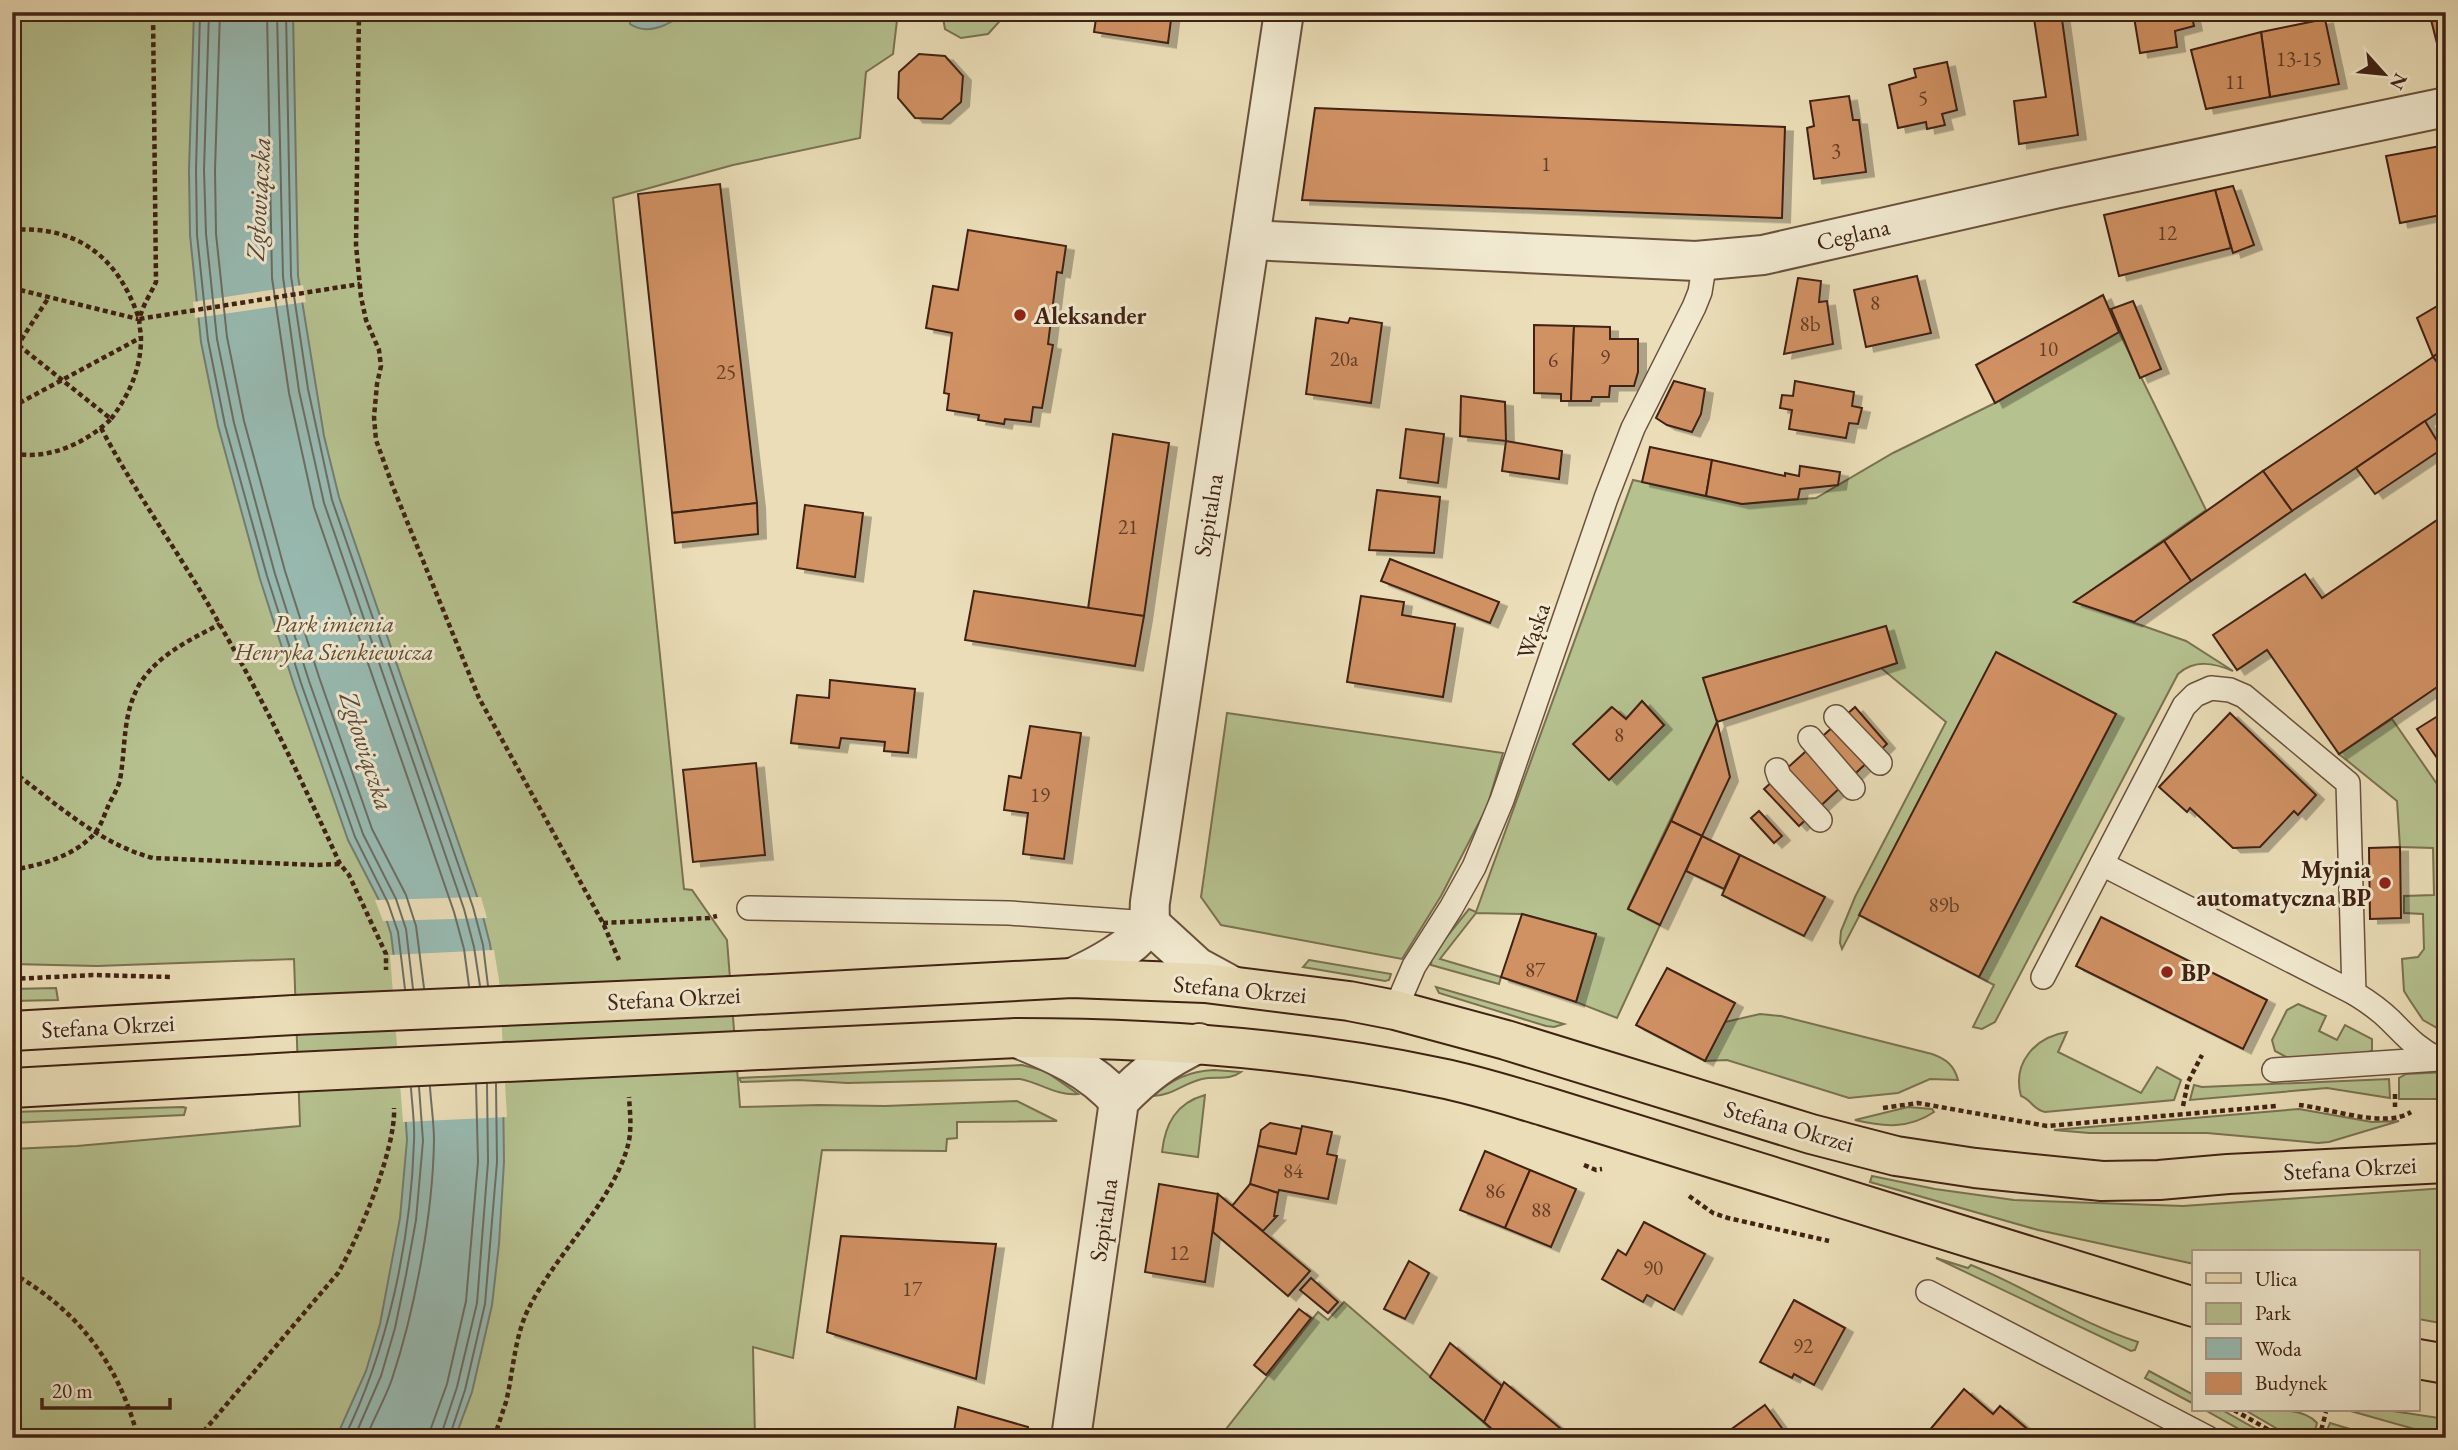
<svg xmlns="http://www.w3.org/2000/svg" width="2458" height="1450" viewBox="0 0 2458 1450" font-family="'EB Garamond',serif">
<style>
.green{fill:#b5c18f;stroke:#7a7251;stroke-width:2;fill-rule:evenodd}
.water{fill:#98bbb3;stroke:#757e73;stroke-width:2}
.pier{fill:#eaddb7}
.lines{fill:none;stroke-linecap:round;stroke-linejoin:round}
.shore{stroke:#6c6e63;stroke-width:2}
.building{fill:#d09164;stroke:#402213;stroke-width:2;filter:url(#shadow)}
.lane-casing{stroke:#6a513c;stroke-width:26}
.street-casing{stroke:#6a513c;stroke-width:42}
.primary-casing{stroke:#402213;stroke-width:42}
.path{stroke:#402213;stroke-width:4.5;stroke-dasharray:5 3.5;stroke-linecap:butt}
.lane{stroke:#f1e9d0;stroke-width:23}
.street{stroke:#f1e9d0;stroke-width:38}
.primary{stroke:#eaddb7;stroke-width:38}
.primary-bridge-casing{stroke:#402213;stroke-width:42;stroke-linecap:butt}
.primary-bridge{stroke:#eaddb7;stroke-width:38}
.poi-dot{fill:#8f2418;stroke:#f1e9d0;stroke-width:2.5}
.labels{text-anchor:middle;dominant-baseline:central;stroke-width:6;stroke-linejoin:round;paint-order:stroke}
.number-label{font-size:21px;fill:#643e27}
.street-label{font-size:24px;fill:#402213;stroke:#f1e9d0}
.poi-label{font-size:24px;font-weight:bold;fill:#402213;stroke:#f1e9d0;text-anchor:start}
.park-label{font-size:24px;font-style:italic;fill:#5d4a32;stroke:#f1e9d0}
.water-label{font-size:26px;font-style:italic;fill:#56483b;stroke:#f1e9d0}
</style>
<defs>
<filter id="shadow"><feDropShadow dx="8" dy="4.5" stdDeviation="0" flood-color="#0004"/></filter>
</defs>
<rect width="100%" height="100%" fill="#eaddb7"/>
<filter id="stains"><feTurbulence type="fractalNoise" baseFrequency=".00286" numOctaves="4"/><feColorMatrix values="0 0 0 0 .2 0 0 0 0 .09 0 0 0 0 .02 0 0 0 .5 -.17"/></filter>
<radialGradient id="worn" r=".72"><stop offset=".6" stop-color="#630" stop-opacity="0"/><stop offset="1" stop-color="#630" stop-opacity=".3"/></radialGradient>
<g class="green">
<polygon points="12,12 898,12 893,54 866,72 860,138 733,165 613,198 684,889 692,890 727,940 740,1107 819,1105 885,1106 1017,1101 1057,1121 957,1122 957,1138 947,1139 946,1151 822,1150 793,1358 753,1347 755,1438 12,1438 12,1149 77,1146 300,1126 294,959 97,966 12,964"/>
<polygon points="942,12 1008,12 988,34 961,38 945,29"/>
<path d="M2119,332L2206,510L2075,602L2186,641L2233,671C2214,663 2195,659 2178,674L1995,1022L1982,1029L1973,1027L1994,985L1979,977L2116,714L1996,653L1842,949L1840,943L1841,931L1855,897L1946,722L1881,668L1897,663L1886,626L1703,678L1717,722L1628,908L1660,925L1617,1018L1576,1002L1596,934L1522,914L1476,913L1440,959L1501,977L1499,984L1431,965L1432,955L1469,909L1476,912L1633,480L1742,504L1816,498L1893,453L1995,403ZM1642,701L1664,725L1609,779L1574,744L1611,707L1626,719Z"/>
<polygon points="1227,713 1503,753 1487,807 1441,896 1402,959 1221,925 1201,897"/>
<polygon points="2392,719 2446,797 2446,1033 2423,1020 2409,999 2404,991 2402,959 2418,957 2424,949 2423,914 2404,913 2404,896 2434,895 2433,848 2400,847 2397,801 2339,754"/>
<polygon points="1309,960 1391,974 1389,980 1385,981 1303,967"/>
<polygon points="1436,987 1564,1024 1554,1027 1546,1026 1439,993"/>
<polygon points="56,988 58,1000 12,1001 12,989"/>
<polygon points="2298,1004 2326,1016 2319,1031 2337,1040 2345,1025 2372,1039 2372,1050 2368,1053 2290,1059 2275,1051 2272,1040 2287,1010"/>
<path d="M1760,1014L1781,1016L1932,1054C1946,1059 1954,1065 1958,1080L1930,1079L1898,1093L1849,1098L1727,1060L1705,1061L1725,1022Z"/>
<path d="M2067,1032L2058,1052L2141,1093L2157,1067L2181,1080L2174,1100L2045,1112C2033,1110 2031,1099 2021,1096C2012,1063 2035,1037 2067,1032Z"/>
<path d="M1022,1065L1045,1071L1078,1094C1056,1096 1041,1083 1020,1079L847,1083L799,1080L741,1082L739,1078Z"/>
<path d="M1214,1070L1241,1072C1229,1081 1216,1076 1202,1079C1184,1083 1171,1096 1153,1096C1171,1080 1189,1071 1214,1070Z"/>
<polygon points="2446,1072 2446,1099 2399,1099 2399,1078 2406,1074"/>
<polygon points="2389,1079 2390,1098 2327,1088 2190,1100 2194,1085 2202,1087"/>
<path d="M1205,1095L1198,1157L1162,1152C1165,1124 1176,1103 1205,1095Z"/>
<polygon points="183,1107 186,1108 184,1115 12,1123 12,1112"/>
<path d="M1908,1107L1932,1109L1934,1112C1909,1129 1884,1127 1855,1120Z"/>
<polygon points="2299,1109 2372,1122 2399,1121 2329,1142 2318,1143 2207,1133 2089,1133 2054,1130"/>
<polygon points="1872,1176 1935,1189 2014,1200 2183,1206 2446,1188 2446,1324 2418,1319 2418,1252 2194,1252 2194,1264 2038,1230 1870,1182"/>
<path d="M1936,1258L1968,1268L1971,1265C2028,1288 2079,1323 2138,1342L2135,1350L2131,1351Z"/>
<polygon points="1344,1302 1483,1422 1500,1438 1228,1438 1223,1433 1318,1312 1328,1320"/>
<polygon points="2149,1371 2194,1395 2194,1404 2145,1378"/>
<polygon points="2205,1410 2222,1410 2272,1438 2255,1438"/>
<path d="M2245,1410C2265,1410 2303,1406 2317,1423L2313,1438H2293Z"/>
<polygon points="2347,1410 2386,1410 2446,1419 2446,1438"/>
<polygon points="2330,1423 2380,1438 2324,1438"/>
</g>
<g class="water">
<polygon points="194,12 293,12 298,276 324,436 339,497 480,905 490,944 495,980 503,1088 504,1162 499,1244 492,1305 472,1392 455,1438 336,1438 366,1371 380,1324 400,1218 407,1140 397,982 391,934 382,906 348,840 294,685 260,579 218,426 201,342 190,235 189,170"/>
<path d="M629,12H687C671,23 649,37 630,24Z"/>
</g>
<g class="pier">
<polygon points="303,285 306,302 195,318 193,302"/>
<polygon points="481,897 487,918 383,921 375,900"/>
<polygon points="494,950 499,980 507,1117 403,1122 390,955"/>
</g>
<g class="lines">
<g class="shore">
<polyline points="200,12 196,170 197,235 208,340 225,425 267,576 301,683 355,837 388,903 398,932 405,989"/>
<polyline points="209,12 204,170 206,234 217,339 234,423 275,574 309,681 363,834 396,899 406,929 413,989"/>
<polyline points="220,12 215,170 216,234 227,337 244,421 285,571 319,677 372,829 406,895 416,926 424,988"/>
<polyline points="267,12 272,278 289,393 314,507 454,912 464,949 469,986"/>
<polyline points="277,12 283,277 299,391 324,503 464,909 474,947 480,986"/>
<polyline points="286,12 291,276 308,389 332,500 473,907 483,945 488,986"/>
<path d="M344,1438C388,1350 411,1239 414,1141C415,1124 412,1105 411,1088"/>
<polyline points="354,1438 381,1376 395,1328 406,1275 416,1220 423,1141 419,1087"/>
<path d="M366,1438C374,1418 385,1399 392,1379C415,1310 433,1213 434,1140C434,1123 431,1104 430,1087"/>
<polyline points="430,1438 431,1428 447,1384 466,1301 478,1162 476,1084"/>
<polyline points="440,1438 457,1387 477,1303 488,1162 487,1084"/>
<polyline points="449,1438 465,1390 485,1304 497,1162 496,1084"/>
</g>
</g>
<g class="building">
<polygon points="1097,12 1172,12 1168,43 1094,32"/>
<polygon points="2033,12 2061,12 2078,135 2019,144 2014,101 2046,97"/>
<polygon points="2165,12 2191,12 2194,26 2175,31 2177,47 2140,53 2134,17"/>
<polygon points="2429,12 2446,12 2446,62 2442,63"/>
<polygon points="2325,19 2339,84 2270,97 2261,32"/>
<polygon points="2261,32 2270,97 2206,109 2191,50"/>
<polygon points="919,54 945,56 963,76 961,102 942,119 915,118 898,98 899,72"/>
<polygon points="1947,62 1957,110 1942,114 1945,125 1927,129 1926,122 1898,128 1889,85 1916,77 1914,69"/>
<polygon points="1849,96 1853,120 1859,120 1866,172 1814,179 1807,128 1814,126 1810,101"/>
<polygon points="1315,108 1785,127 1782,218 1302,200"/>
<polygon points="2446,145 2446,214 2400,223 2386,156"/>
<polygon points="720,184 757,503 672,513 638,194"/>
<polygon points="2233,186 2254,245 2233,253 2215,190"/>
<polygon points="2215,190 2231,248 2119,276 2104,215"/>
<polygon points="968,230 1066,246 1062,273 1057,272 1048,344 1053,345 1042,408 1033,407 1031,422 1005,419 1004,424 978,420 979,415 947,410 949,394 944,393 952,333 926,328 933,286 958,290"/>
<polygon points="1917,276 1931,333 1866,347 1854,290"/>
<polygon points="1798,278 1821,281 1819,302 1827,301 1833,344 1784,354"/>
<polygon points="2103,295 2119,332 1995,403 1976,365"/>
<polygon points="2133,301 2161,369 2140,378 2111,309"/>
<polygon points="2446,301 2446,347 2433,357 2417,318"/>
<polygon points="1316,318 1348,323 1350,318 1382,323 1371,403 1306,394"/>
<polygon points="1534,325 1574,326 1571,401 1561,401 1561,394 1534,393"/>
<polygon points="1574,326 1610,327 1610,339 1638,339 1638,372 1634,386 1610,386 1609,397 1592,397 1591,401 1571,401"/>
<polygon points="2446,347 2446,374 2433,357"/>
<polygon points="2433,357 2446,374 2446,407 2292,511 2263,471"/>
<polygon points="1674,381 1705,389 1701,414 1692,432 1667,425 1656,418"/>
<polygon points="1795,381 1854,392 1852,406 1862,408 1858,424 1849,423 1846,438 1789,429 1792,410 1780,408 1782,395 1793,396"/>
<polygon points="1461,396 1505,402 1506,441 1460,436"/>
<polygon points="2425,421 2442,449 2375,494 2356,468"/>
<polygon points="1406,429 1444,434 1438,483 1400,478"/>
<polygon points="1113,434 1169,443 1144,616 1088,609"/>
<polygon points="1506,441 1562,451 1559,479 1502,471"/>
<polygon points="1650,447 1712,460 1706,496 1642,482"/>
<polygon points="1712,460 1785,476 1785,473 1799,476 1800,466 1840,472 1838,485 1800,489 1798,499 1742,504 1706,496"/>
<polygon points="2263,471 2292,511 2191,581 2164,541"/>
<polygon points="1377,490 1440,497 1434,553 1369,550"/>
<polygon points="757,503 758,534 675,543 672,513"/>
<polygon points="805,505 863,513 855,577 797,568"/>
<polygon points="2446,514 2446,681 2339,754 2267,650 2237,670 2213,635 2305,574 2322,598"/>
<polygon points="2164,541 2191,581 2134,622 2074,602"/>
<polygon points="1390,559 1499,602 1490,623 1381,581"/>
<polygon points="974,591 1144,616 1135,666 965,640"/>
<polygon points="1361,596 1404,602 1402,615 1455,624 1443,697 1347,682"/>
<polygon points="1886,626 1897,663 1717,722 1703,678"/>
<polygon points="1996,652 2116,714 1979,977 1859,915"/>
<polygon points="830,680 915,689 908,753 884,751 885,742 841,738 839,748 791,743 797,695 829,698"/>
<polygon points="1642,701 1664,725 1609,780 1573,744 1612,707 1626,719"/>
<polygon points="1855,707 1887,744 1799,826 1764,789"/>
<polygon points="2446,711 2446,771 2417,729"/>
<polygon points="2230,713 2316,795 2298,815 2294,811 2260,847 2233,848 2190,808 2187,812 2159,787"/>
<polygon points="1717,722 1730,777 1702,836 1671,821"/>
<polygon points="1030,726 1081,733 1064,859 1023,854 1028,813 1004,810 1009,776 1021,778"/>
<polygon points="756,763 765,855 693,862 683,770"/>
<polygon points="1759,811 1782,836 1774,843 1751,818"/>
<polygon points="1671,821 1702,836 1660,925 1628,909"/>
<polygon points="1702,836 1740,855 1724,889 1686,871"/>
<polygon points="2400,847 2401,918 2370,919 2369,848"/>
<polygon points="1740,855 1825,897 1804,936 1722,895"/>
<polygon points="1522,914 1596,934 1576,1002 1501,977"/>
<polygon points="2101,917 2267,1000 2243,1049 2076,966"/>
<polygon points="1667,968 1735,1003 1705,1061 1636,1025"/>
<polygon points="1270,1123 1302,1129 1296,1154 1258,1146 1261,1130"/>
<polygon points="1302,1126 1332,1132 1327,1154 1337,1156 1328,1199 1279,1190 1278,1193 1250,1184 1258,1146 1296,1154"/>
<polygon points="1485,1151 1530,1170 1505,1228 1460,1210"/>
<polygon points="1530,1170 1576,1189 1551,1247 1505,1228"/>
<polygon points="1159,1184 1218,1194 1205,1282 1145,1272"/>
<polygon points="1250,1184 1278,1193 1274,1216 1277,1216 1263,1231 1232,1206"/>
<polygon points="1218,1194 1310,1271 1288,1296 1213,1232"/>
<polygon points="1644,1222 1705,1254 1674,1310 1647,1295 1643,1302 1602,1279 1618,1250 1626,1255"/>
<polygon points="841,1236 996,1244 976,1379 827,1332"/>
<polygon points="1409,1261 1429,1273 1405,1319 1384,1309"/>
<polygon points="1311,1278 1338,1302 1328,1313 1300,1290"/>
<polygon points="1794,1300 1845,1328 1814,1385 1794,1374 1792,1378 1760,1362"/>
<polygon points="1299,1309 1311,1318 1266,1375 1254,1365"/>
<polygon points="1450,1343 1502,1386 1484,1422 1430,1377"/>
<polygon points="1504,1382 1572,1438 1502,1438 1484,1422"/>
<polygon points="1964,1389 1993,1414 2000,1406 2038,1438 1923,1438"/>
<polygon points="1765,1405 1784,1431 1774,1438 1719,1438"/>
<polygon points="958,1407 1028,1427 1026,1438 953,1438"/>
</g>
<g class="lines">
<g class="lane-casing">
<g id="lane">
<polyline points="1836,717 1880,763"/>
<polyline points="1810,738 1853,788"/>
<polyline points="1777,770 1779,776 1820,820"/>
<path d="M2102,864L2354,993C2367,1001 2379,1009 2390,1020C2406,1036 2417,1049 2438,1059"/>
<polyline points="749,908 1009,913 1149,923"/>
<polyline points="2043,977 2184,706 2195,695 2211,688 2230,690 2244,696 2348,783 2354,993"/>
<polyline points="1395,1010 1414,966 1451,908 1474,867 1502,800 1606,498 1633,428 1694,307 1700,292 1705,261"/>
<polyline points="2274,1070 2439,1059"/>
<polyline points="1928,1292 2208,1438"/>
</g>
</g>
<g class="street-casing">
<g id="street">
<polyline points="1250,240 1696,261 1763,255 2054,189 2446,107"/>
<polyline points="1149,923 1197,967 1232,986"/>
<path d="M1072,978C1094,968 1136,947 1148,924C1151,919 1149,909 1150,902L1284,12"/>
<path d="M1017,1038C1056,1054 1091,1069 1119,1101"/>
<path d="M1071,1438L1119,1101C1146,1073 1164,1060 1199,1043"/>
</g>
</g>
<g class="primary-casing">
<g id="primary">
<polyline points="732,996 1072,978 1205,983 1349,1001 1395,1010 1506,1040 1811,1134 1896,1156 1975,1168 2102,1181 2159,1180 2228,1174 2446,1163"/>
<polyline points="12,1031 294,1015"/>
<path d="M739,1051L1017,1038C1160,1038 1301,1048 1441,1078C1476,1085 1510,1096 1544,1106L2194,1307"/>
<polyline points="12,1088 295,1072"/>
<polyline points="2418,1359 2446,1364"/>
</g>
</g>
<g class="path">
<polyline points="359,12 356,245 361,297 366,320 379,350 381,366 377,384 374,417 376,440 393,487 479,698 603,923 619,960"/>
<path d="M12,230C78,225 119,258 139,319L360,284"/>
<polyline points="12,288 138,319"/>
<path d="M12,340L111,419C86,443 48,461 12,453"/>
<polyline points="12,354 49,297"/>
<polyline points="12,407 140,338"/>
<path d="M111,419C129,395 141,369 141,338C141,331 138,323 140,317C143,305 151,293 156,282L153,12"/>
<path d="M101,428C137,496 183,558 220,625C265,703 303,783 340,864L349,875L386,954V970"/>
<path d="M12,771C56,803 99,844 153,858L315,865L340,864"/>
<path d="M12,870C41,865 75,856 95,833C101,826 105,813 109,804C113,796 118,788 120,780C126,746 122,716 139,685C157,655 190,640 220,624"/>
<polyline points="603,923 709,918 717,916"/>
<polyline points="12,979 93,975 171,977"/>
<polyline points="2395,1094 2395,1107"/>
<path d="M2299,1105C2329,1108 2385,1129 2411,1112"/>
<polyline points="2183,1106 2188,1082 2202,1055"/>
<polyline points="1883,1108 1918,1103 2047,1126 2277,1106"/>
<polyline points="1584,1165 1596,1170 1602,1169"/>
<polyline points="1689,1196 1713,1213 1728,1218 1829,1241"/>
<path d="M12,1273C78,1310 119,1364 138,1438"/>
<polyline points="2234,1410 2283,1438"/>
<path d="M198,1438L338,1273C359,1237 396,1149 394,1108"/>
<path d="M494,1438C498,1426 502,1414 506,1402C513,1373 514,1342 526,1314C552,1257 613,1203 628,1145C632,1130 630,1113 629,1097"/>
<polyline points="2319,1438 2326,1412"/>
</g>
<use href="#lane" class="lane"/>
<use href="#street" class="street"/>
<use href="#primary" class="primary"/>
<g class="primary-bridge-casing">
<g id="primary-bridge">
<polyline points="294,1015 732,996"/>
<polyline points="295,1072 739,1051"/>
</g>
</g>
<use href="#primary-bridge" class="primary-bridge"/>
</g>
<g class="poi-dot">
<circle cx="1020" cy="315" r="7"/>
<circle cx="2385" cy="883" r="7"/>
<circle cx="2167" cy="972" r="7"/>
</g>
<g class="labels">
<g class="number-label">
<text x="2299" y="58">13-15</text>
<text x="2235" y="81">11</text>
<text x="1923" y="97">5</text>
<text x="1836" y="150">3</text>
<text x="1546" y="163">1</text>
<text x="2167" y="232">12</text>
<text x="1875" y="302">8</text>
<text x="1810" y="323">8b</text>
<text x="2048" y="348">10</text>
<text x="1605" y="356">9</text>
<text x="1344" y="358">20a</text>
<text x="1553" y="359">6</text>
<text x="726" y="371">25</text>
<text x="1128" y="526">21</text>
<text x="1619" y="734">8</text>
<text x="1040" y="794">19</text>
<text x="1944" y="904">89b</text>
<text x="1535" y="969">87</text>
<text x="1293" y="1170">84</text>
<text x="1495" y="1190">86</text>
<text x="1541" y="1209">88</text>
<text x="1179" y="1252">12</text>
<text x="1653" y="1267">90</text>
<text x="912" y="1288">17</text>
<text x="1803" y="1345">92</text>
</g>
<g class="street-label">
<text transform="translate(1853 234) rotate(-13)">Ceglana</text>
<text transform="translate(1208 515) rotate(-81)">Szpitalna</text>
<text transform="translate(1533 631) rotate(-71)">Wąska</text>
<text transform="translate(1240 989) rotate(5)">Stefana Okrzei</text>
<text transform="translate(674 998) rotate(-3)">Stefana Okrzei</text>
<text transform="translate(108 1026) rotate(-3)">Stefana Okrzei</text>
<text transform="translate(1789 1126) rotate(16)">Stefana Okrzei</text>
<text transform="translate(2350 1168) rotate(-3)">Stefana Okrzei</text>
<text transform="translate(1103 1220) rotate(-82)">Szpitalna</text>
</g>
<g class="poi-label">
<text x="1034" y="315">Aleksander</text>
<text x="2371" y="869" text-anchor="end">Myjnia<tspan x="2371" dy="28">automatyczna BP</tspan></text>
<text x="2181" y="972">BP</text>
</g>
<g class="park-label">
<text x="334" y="623">Park imienia<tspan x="334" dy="28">Henryka Sienkiewicza</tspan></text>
</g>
<g class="water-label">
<text transform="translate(258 199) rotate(-87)">Zgłowiączka</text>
<text transform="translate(367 751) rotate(72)">Zgłowiączka</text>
</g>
</g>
<rect width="2458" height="1450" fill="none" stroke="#eaddb7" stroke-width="42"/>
<rect x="14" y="14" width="2430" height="1422" fill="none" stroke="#402213" stroke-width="3.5"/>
<rect x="21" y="21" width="2416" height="1408" fill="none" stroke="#402213" stroke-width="2"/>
<rect x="2192" y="1250" width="228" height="161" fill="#f1e9d0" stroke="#aa9984" stroke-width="2"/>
<rect x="2206" y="1273" width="35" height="10" fill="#eaddb7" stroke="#aa9984" stroke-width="2"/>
<text x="2255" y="1286" font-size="21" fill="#402213">Ulica</text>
<rect x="2206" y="1303" width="35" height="21" fill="#b5c18f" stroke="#aa9984" stroke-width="2"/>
<text x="2255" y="1320" font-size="21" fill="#402213">Park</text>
<rect x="2206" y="1338" width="35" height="21" fill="#98bbb3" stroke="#aa9984" stroke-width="2"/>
<text x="2255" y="1356" font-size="21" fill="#402213">Woda</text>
<rect x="2206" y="1373" width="35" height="21" fill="#d09164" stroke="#aa9984" stroke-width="2"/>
<text x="2255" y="1390" font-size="21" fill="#402213">Budynek</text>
<g transform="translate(2384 74) rotate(117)" stroke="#f1e9d0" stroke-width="5" paint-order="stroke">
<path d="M0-5L12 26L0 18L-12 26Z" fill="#402213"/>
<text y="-10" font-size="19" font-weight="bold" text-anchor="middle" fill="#402213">N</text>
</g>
<path d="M42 1398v10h128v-10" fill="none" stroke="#402213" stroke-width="3.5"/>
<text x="52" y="1398" font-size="21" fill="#402213" stroke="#f1e9d0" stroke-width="5" paint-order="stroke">20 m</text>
<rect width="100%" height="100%" filter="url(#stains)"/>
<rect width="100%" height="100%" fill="url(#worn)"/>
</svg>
